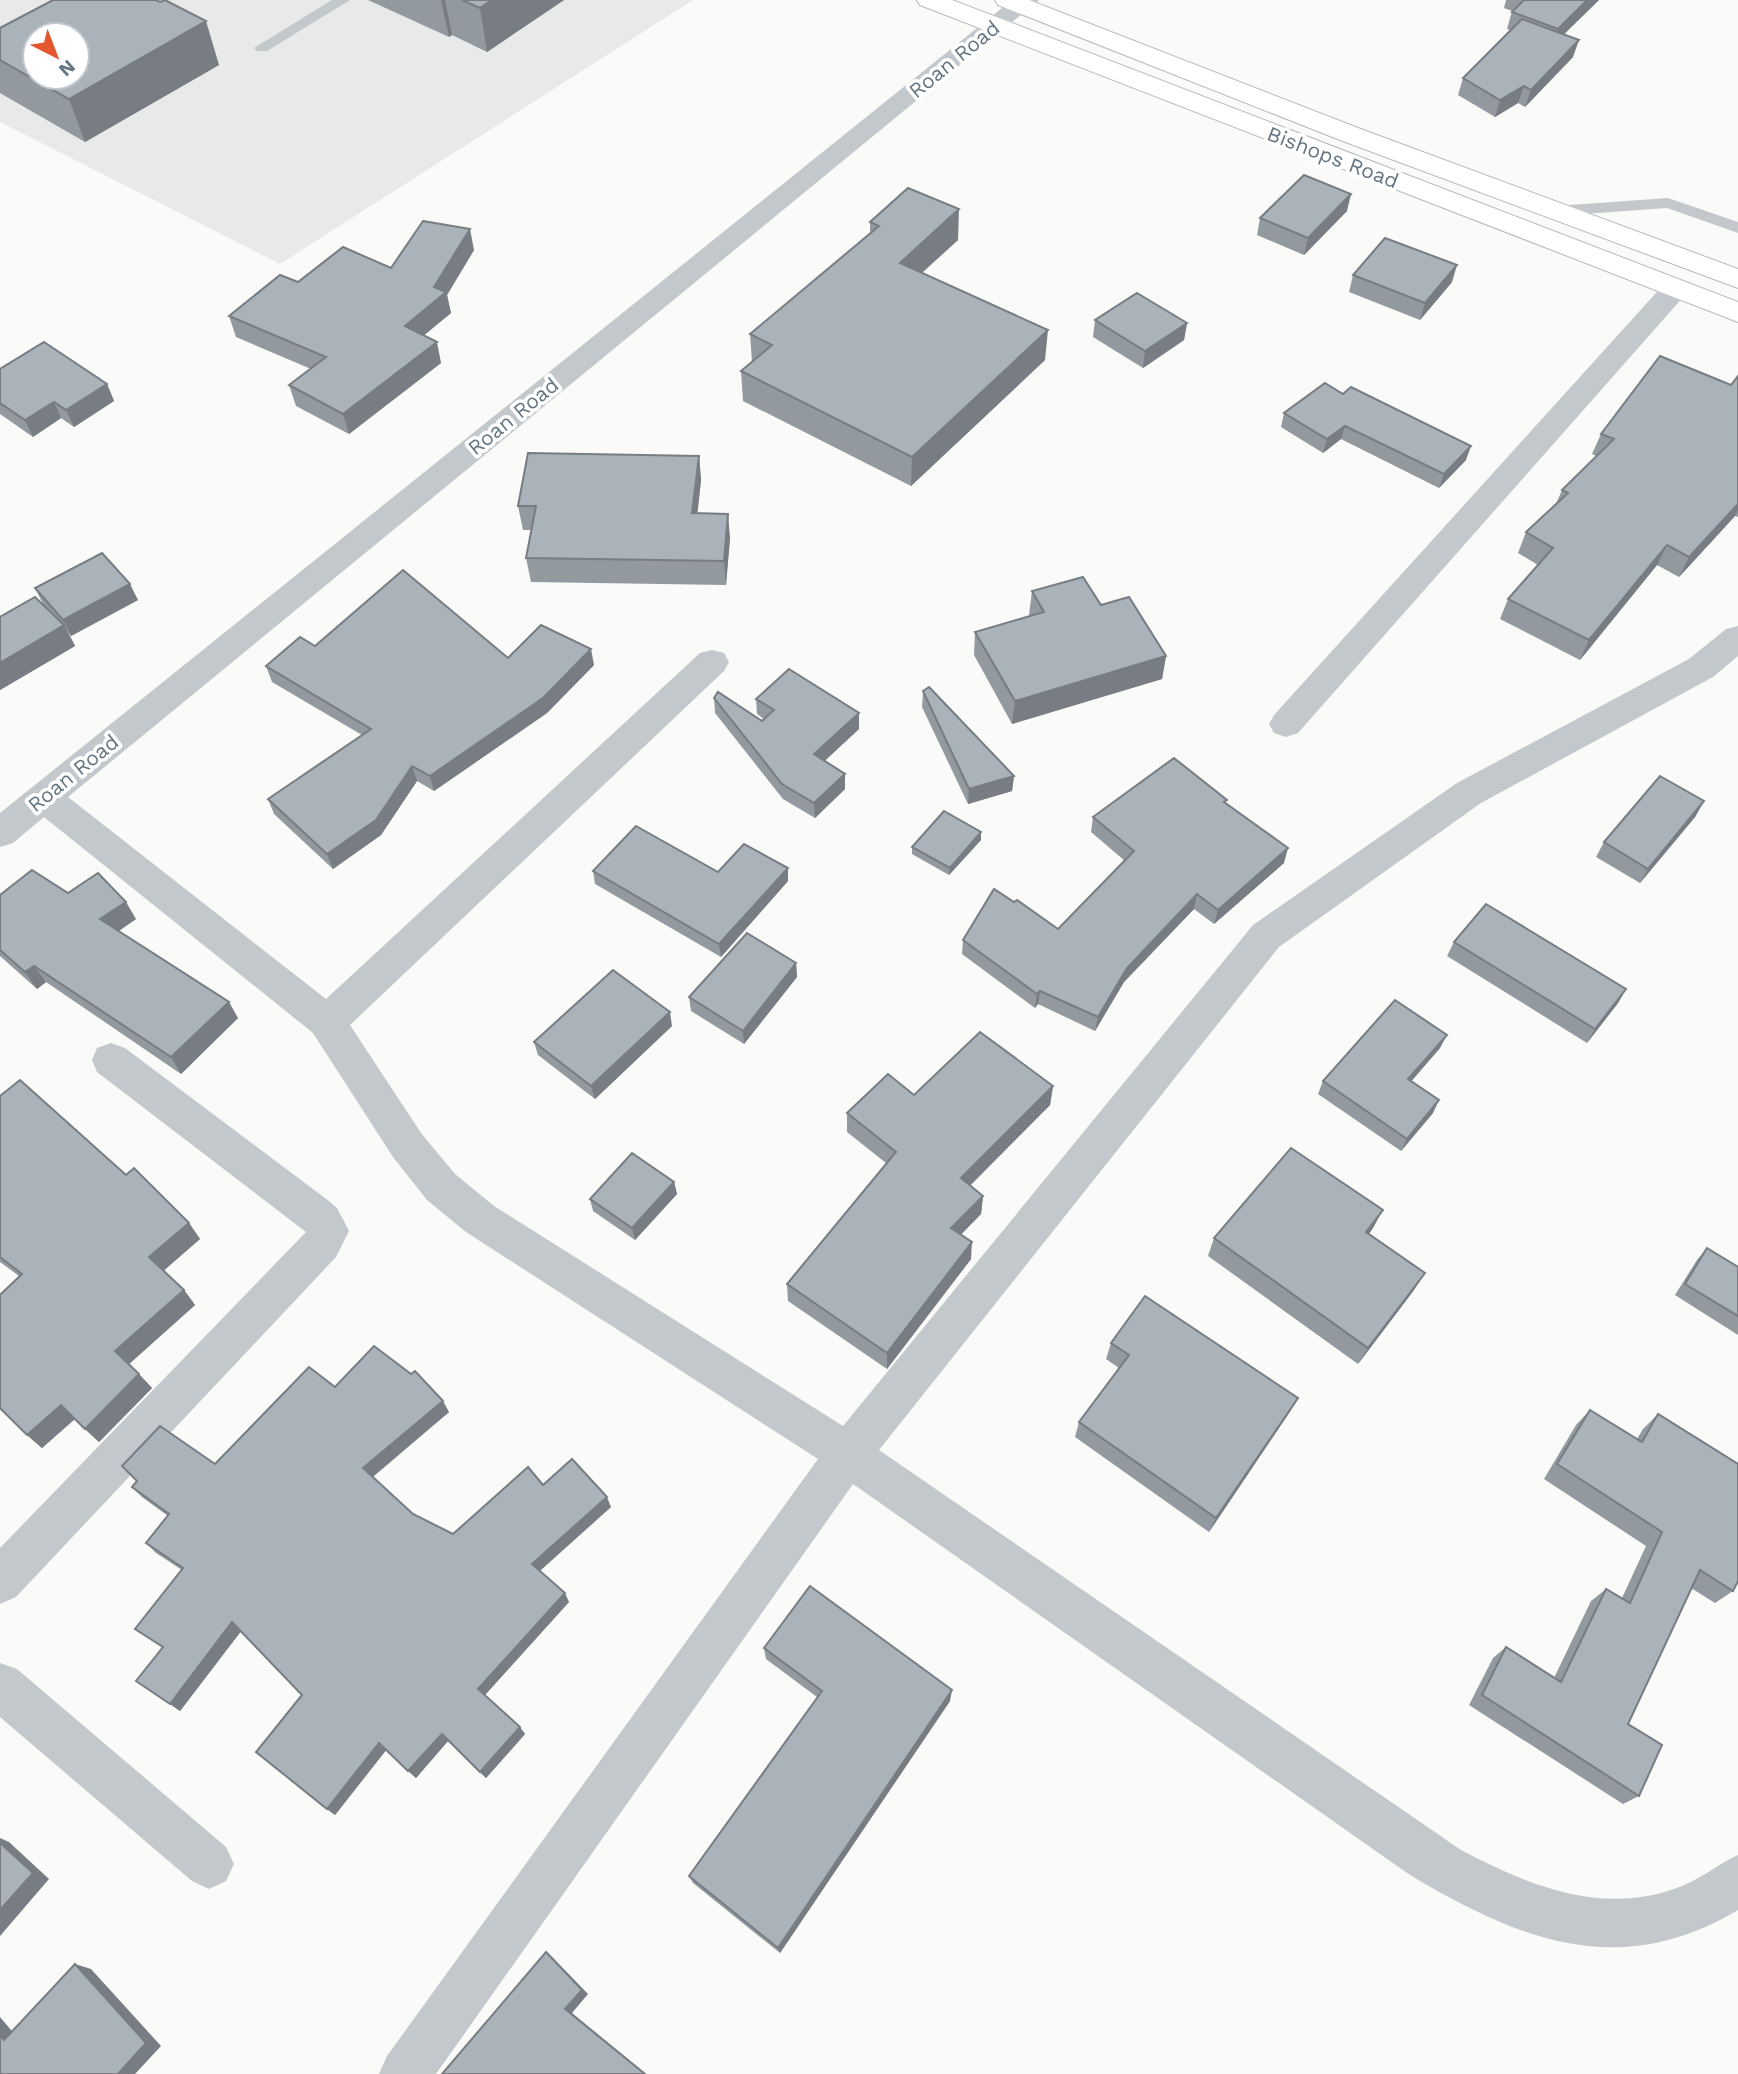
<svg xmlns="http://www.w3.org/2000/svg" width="1738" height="2074" viewBox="0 0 1738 2074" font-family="'Work Sans',sans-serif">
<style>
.built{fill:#e8e9e9}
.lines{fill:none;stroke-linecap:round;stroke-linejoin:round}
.secondary-casing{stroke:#b3babf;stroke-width:2}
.lane{fill:#c3c8cc;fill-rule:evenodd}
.street{fill:#c3c8cc;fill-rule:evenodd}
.secondary{fill:#fff;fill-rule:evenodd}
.wall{fill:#929a9f}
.shaded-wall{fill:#777d82}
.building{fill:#aab3b9;stroke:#777d82;stroke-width:2;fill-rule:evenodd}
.labels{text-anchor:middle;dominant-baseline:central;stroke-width:7;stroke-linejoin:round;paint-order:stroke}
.far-street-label{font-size:21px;fill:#657683;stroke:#fff}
</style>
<rect width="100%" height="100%" fill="#fafaf8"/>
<g class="built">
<polygon points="0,0 71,0 0,42"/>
<polygon points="94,0 693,0 280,264 0,122 0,56 35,35 35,77 77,77 77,35 35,35"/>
</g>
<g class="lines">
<g class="secondary-casing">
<g id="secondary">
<polygon points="917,0 952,0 1738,302 1738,322 920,5"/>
<polygon points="995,0 1029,0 1358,128 1738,269 1738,288 1340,140 998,5"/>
</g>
</g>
<g class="lane">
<polygon points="332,0 350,0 267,51 257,51 254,48"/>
<polygon points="1668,198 1738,222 1738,233 1667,208 1556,216 1548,211 1556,206"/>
</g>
<g class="street">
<path d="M1012,0H1039L68,797L326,999L700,653L712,650L724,653L729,662L724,671L350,1025L421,1133L455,1174L494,1206L843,1426L1253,925L1457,783L1689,659L1726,629L1738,626V656L1713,677L1481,803L1279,947L879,1450L1461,1850C1529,1886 1605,1917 1682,1886C1702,1878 1718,1864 1738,1855V1910C1619,1981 1519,1940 1410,1875L853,1484L436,2074H379L387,2056L818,1459L466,1232L427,1200L393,1157L313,1033L44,817L13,843L0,847V813Z"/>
<polygon points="1675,280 1685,283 1689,289 1685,295 1298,733 1286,737 1274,733 1269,724 1274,715 1665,283"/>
<polygon points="111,1043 125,1048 329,1201 337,1208 349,1231 336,1257 16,1597 0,1604 0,1548 306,1232 97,1072 92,1060 97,1048"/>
<polygon points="0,1663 17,1669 226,1847 234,1864 226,1881 209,1889 192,1881 0,1717"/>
</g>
<use href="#secondary" class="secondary"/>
</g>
<g class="wall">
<polygon points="368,0 564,0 487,52 452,35 449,37"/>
<polygon points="1506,0 1599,0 1564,34 1573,57 1525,107 1518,103 1495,117 1458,95 1463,78 1510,30 1507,29 1512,11 1504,8"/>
<polygon points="0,28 219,65 85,142 0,93"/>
<polygon points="1347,211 1304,255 1257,235 1260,218"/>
<polygon points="870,222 958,240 922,272 1045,360 911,486 743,401 741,371 752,362 750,334 870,234"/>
<polygon points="474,250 447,295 451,313 424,335 441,363 349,434 296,406 289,385 311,369 236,337 229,316 298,282 391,268"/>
<polygon points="1353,275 1452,282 1420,320 1349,292"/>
<polygon points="1095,320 1187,323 1184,340 1143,368 1093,337"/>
<polygon points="0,369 107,384 114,401 74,427 61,418 33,437 0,414"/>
<polygon points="1738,376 1738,517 1735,516 1679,577 1657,565 1580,660 1500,619 1508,599 1538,565 1518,553 1526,532 1556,504 1562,490 1596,456 1592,454 1601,434 1731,385"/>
<polygon points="1343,394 1466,460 1439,488 1341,439 1323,453 1281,427 1284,413"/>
<polygon points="699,456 701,480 697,514 730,538 726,585 531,582 526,558 531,530 523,530 518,506"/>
<polygon points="35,588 138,600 71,636 68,632 75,646 0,690 0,617 43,604"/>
<polygon points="1032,591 1101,605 1166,656 1162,679 1012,724 974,655 975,632 1030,616 1029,615"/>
<polygon points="315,646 508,658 594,665 547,713 434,791 417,781 381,835 333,869 274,814 268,799 362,735 272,682 266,666"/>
<polygon points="923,691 1014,776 1012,791 968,804 922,707"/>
<polygon points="714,698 762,721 764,719 757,714 756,699 859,729 824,761 845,789 815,818 783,799 715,713"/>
<polygon points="1704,801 1695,817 1640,883 1596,857 1604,842"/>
<polygon points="1226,803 1284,863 1214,924 1194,909 1124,982 1095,1031 1038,1004 1035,1008 962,954 963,940 1058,929 1125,861 1091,832 1093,817"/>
<polygon points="981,840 949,875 912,854 912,847"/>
<polygon points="788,868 788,881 721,957 595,884 593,871 718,872"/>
<polygon points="68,893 136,919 119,931 238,1018 181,1074 46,982 37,989 0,956 0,895"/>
<polygon points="1454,942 1626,989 1618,1003 1587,1043 1447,956"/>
<polygon points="796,963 797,977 744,1044 691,1011 689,997"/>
<polygon points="672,1026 595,1099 538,1055 534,1042"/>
<polygon points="1440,1048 1411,1081 1433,1113 1401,1151 1318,1094 1323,1081"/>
<polygon points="1053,1086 1050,1105 970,1186 983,1196 981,1214 961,1235 971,1259 887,1369 788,1301 787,1284 886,1163 847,1132 847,1113 914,1095"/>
<polygon points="0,1096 126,1175 189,1223 200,1239 163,1271 184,1290 195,1305 129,1364 152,1388 99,1442 74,1419 42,1448 27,1435 19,1276 0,1262"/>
<polygon points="674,1182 677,1194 635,1240 593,1211 590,1199"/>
<polygon points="1373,1228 1369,1234 1414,1290 1358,1364 1208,1256 1214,1238"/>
<polygon points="1707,1248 1738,1267 1738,1335 1675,1295 1697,1260"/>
<polygon points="1111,1343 1298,1398 1289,1413 1209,1532 1075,1437 1079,1422 1119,1368 1106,1359"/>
<polygon points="335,1387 449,1412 373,1477 413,1514 453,1534 543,1485 611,1507 540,1571 569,1602 485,1695 525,1734 486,1778 448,1741 416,1778 386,1750 335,1815 327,1809 302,1695 241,1631 180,1711 136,1681 163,1648 135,1629 182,1570 156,1553 146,1543 168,1516 142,1497 132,1487 215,1464"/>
<polygon points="1590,1410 1637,1439 1643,1429 1658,1414 1733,1591 1715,1603 1691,1588 1628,1724 1639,1796 1623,1804 1469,1705 1493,1658 1506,1647 1554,1678 1591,1601 1606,1589 1622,1598 1646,1546 1544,1479 1576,1425"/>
<polygon points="764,1648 950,1701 780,1953 693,1883 689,1876 817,1697 766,1659"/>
</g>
<g class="shaded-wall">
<polygon points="441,0 445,0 452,35 449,37"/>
<polygon points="492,0 564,0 487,52 480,8"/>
<polygon points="1587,0 1599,0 1552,46 1558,29"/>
<polygon points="206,21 219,65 85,142 69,99"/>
<polygon points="1579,40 1573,57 1525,107 1531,90"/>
<polygon points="1524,86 1518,103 1495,117 1500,100"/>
<polygon points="1351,194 1347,211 1304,255 1308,238"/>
<polygon points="959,209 958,240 900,293 900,263"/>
<polygon points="470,229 474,250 447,295 451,313 410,347 405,326 434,287"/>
<polygon points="1457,265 1452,282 1420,320 1425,303"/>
<polygon points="1187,323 1184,340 1143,368 1145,351"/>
<polygon points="1048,330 1045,360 911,486 912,457"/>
<polygon points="437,342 441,363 349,434 343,414"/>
<polygon points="107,384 114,401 74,427 66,410"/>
<polygon points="54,402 61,418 33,437 25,420"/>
<polygon points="1345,426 1341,439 1323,453 1327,439"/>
<polygon points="1471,446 1466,460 1439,488 1444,474"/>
<polygon points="699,456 701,480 695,537 692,513"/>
<polygon points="1738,504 1738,510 1735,516 1679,577 1689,557"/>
<polygon points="728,514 730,538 726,585 724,561"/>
<polygon points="1667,545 1657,565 1580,660 1589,640"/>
<polygon points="130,584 138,600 71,636 63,620"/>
<polygon points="64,625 75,646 0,690 0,663"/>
<polygon points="591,649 594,665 547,713 434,791 430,776"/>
<polygon points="1166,656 1162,679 1012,724 1015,701"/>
<polygon points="859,713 859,729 815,770 814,754"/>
<polygon points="412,766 417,781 381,835 333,869 327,854"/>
<polygon points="845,774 845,789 815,818 814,803"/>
<polygon points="1014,776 1012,791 968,804 969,789"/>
<polygon points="1704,801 1695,817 1640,883 1648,869"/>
<polygon points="981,832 981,840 949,875 950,868"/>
<polygon points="1288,848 1284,863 1214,924 1218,910"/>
<polygon points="788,868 788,881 721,957 719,944"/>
<polygon points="1197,894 1194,909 1124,982 1095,1031 1098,1017 1127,968"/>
<polygon points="126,902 136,919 111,936 100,919"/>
<polygon points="796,963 797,977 744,1044 743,1031"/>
<polygon points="34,966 46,982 37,989 25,972"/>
<polygon points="1626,989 1618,1003 1587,1043 1595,1029"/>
<polygon points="1040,991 1038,1004 1035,1008 1037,994"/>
<polygon points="229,1002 238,1018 181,1074 171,1057"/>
<polygon points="670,1012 672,1026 595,1099 591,1086"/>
<polygon points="1447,1035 1440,1048 1402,1092 1408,1079"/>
<polygon points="1053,1086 1050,1105 959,1196 961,1178"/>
<polygon points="1439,1100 1433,1113 1401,1151 1407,1139"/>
<polygon points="674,1182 677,1194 635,1240 632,1228"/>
<polygon points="983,1196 981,1214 949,1246 951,1228"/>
<polygon points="1383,1210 1373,1228 1357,1250 1366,1232"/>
<polygon points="189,1223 200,1239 161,1273 149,1257"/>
<polygon points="972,1242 971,1259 887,1369 887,1353"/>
<polygon points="1425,1273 1414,1290 1358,1364 1368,1348"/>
<polygon points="184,1290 195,1305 128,1365 115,1351"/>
<polygon points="139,1374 152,1388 99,1442 85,1429"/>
<polygon points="1298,1398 1289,1413 1209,1532 1216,1518"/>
<polygon points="443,1401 449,1412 371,1478 363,1468"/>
<polygon points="61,1405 75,1419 42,1448 27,1435"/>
<polygon points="607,1497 611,1507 537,1573 532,1564"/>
<polygon points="565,1593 569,1602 484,1696 478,1689"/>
<polygon points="232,1622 242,1630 180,1711 170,1704"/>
<polygon points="952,1690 950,1701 780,1953 778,1948"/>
<polygon points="520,1727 525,1734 486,1778 480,1772"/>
<polygon points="442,1734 448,1741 416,1778 408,1771"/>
<polygon points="379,1743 387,1749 335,1815 327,1809"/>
<polygon points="0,1838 9,1842 49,1879 0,1936"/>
<polygon points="546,1952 553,1958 588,1994 572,2013 646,2074 645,2074 565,2009"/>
<polygon points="75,1964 91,1969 161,2046 135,2074 118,2074"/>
<polygon points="0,2017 22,2043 4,2040 0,2035"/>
</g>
<g class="building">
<path d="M53,0H156L160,2L165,0L206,21L69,99L0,60V28ZM35,35H77V77H35Z"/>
<polygon points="462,0 492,0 480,8"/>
<polygon points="1524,0 1587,0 1558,29 1512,12"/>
<polygon points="1522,19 1579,40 1531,90 1524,86 1500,100 1463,78"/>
<polygon points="1304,175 1351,194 1308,238 1260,218"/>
<polygon points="908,188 959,209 900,263 1048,330 912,457 741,371 772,345 750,334 879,226 870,222"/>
<polygon points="423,221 470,229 434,287 446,292 405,326 437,342 343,414 289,385 326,357 229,316 280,275 298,282 343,247 391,268"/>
<polygon points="1385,238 1457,265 1425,303 1353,275"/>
<polygon points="1137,293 1187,323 1145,351 1095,320"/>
<polygon points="44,342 107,384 66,410 54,402 25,420 0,403 0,369"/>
<polygon points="1660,356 1731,385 1738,376 1738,504 1689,557 1667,545 1589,640 1508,599 1553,548 1526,532 1568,493 1562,490 1614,439 1601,434"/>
<polygon points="1325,383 1343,394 1351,387 1471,446 1444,474 1345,426 1327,439 1284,413"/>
<polygon points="528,453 699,456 692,513 728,514 724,561 526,558 536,506 518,506"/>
<polygon points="102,553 130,584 63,620 35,588"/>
<polygon points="403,570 508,658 541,625 591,649 543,698 430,776 412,766 376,820 327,854 268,799 371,729 266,666 300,637 315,646"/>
<polygon points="1083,577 1101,605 1129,597 1166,656 1015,701 975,632 1044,612 1032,591"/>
<polygon points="35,597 64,625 0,663 0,617"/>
<polygon points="789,669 859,713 814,754 845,774 814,803 782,784 714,698 718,692 762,721 774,710 756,699"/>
<polygon points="929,687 1014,776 969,789 923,691"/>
<polygon points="1174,758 1227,800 1224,802 1288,848 1218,910 1197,894 1127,968 1098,1017 1040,991 1037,994 963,940 994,889 1014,902 1017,900 1058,929 1134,851 1093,817"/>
<polygon points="1660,776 1704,801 1648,869 1604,842"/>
<polygon points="944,811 981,832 950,868 912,847"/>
<polygon points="636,826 718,872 744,844 788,868 719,944 593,871"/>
<polygon points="32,870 68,893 98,873 126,902 100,919 229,1002 171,1057 34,966 25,972 0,950 0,895"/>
<polygon points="1486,904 1626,989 1595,1029 1454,942"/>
<polygon points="747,933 796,963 743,1031 689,997"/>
<polygon points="613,970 670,1012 591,1086 534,1042"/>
<polygon points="1395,1000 1447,1035 1408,1079 1439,1100 1407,1139 1323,1081"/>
<polygon points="980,1032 1053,1086 961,1178 983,1196 951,1228 972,1242 887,1353 787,1284 896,1152 847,1113 888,1074 914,1095"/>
<polygon points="20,1080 126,1175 134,1168 189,1223 149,1257 184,1290 115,1351 139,1374 85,1429 61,1405 27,1435 0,1408 0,1295 22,1274 0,1257 0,1096"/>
<polygon points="1291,1148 1383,1210 1366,1232 1425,1273 1368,1348 1214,1238"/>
<polygon points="632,1153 674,1182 632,1228 590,1199"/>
<polygon points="1707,1248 1738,1267 1738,1316 1685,1284"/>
<polygon points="1145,1296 1298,1398 1216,1518 1079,1422 1129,1355 1111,1343"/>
<polygon points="374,1346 411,1374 415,1371 443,1401 363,1468 413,1514 453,1534 528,1467 543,1485 572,1459 607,1497 532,1564 565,1593 478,1689 520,1727 480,1772 442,1734 408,1771 379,1743 327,1809 256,1752 302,1695 232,1622 170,1704 136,1681 163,1647 135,1629 183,1568 146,1543 169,1514 132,1487 137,1481 122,1466 160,1426 215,1464 309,1367 335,1387"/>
<polygon points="1590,1410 1642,1442 1658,1414 1738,1464 1738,1581 1733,1591 1700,1570 1628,1724 1662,1745 1639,1796 1482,1695 1506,1647 1561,1682 1606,1589 1630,1603 1662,1532 1557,1464"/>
<polygon points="810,1586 952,1690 778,1948 689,1876 822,1691 764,1648"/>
<polygon points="0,1843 33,1873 0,1910"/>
<polygon points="546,1952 582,1990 565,2009 645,2074 442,2074"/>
<polygon points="75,1964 146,2043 118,2074 0,2074 0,2035 4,2040"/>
</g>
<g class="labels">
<g class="far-street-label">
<text transform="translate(954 59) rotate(-39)">Roan Road</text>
<text transform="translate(1333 157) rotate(21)">Bishops Road</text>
<text transform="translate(513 416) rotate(-39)">Roan Road</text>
<text transform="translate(73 773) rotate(-39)">Roan Road</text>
</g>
</g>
<g transform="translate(56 56) rotate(138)"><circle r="33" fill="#ffffff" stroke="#c1c8cd" stroke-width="2"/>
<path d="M0-5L12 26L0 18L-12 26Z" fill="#e4572e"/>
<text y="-10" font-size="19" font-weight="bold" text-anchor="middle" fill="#657683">N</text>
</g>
</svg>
